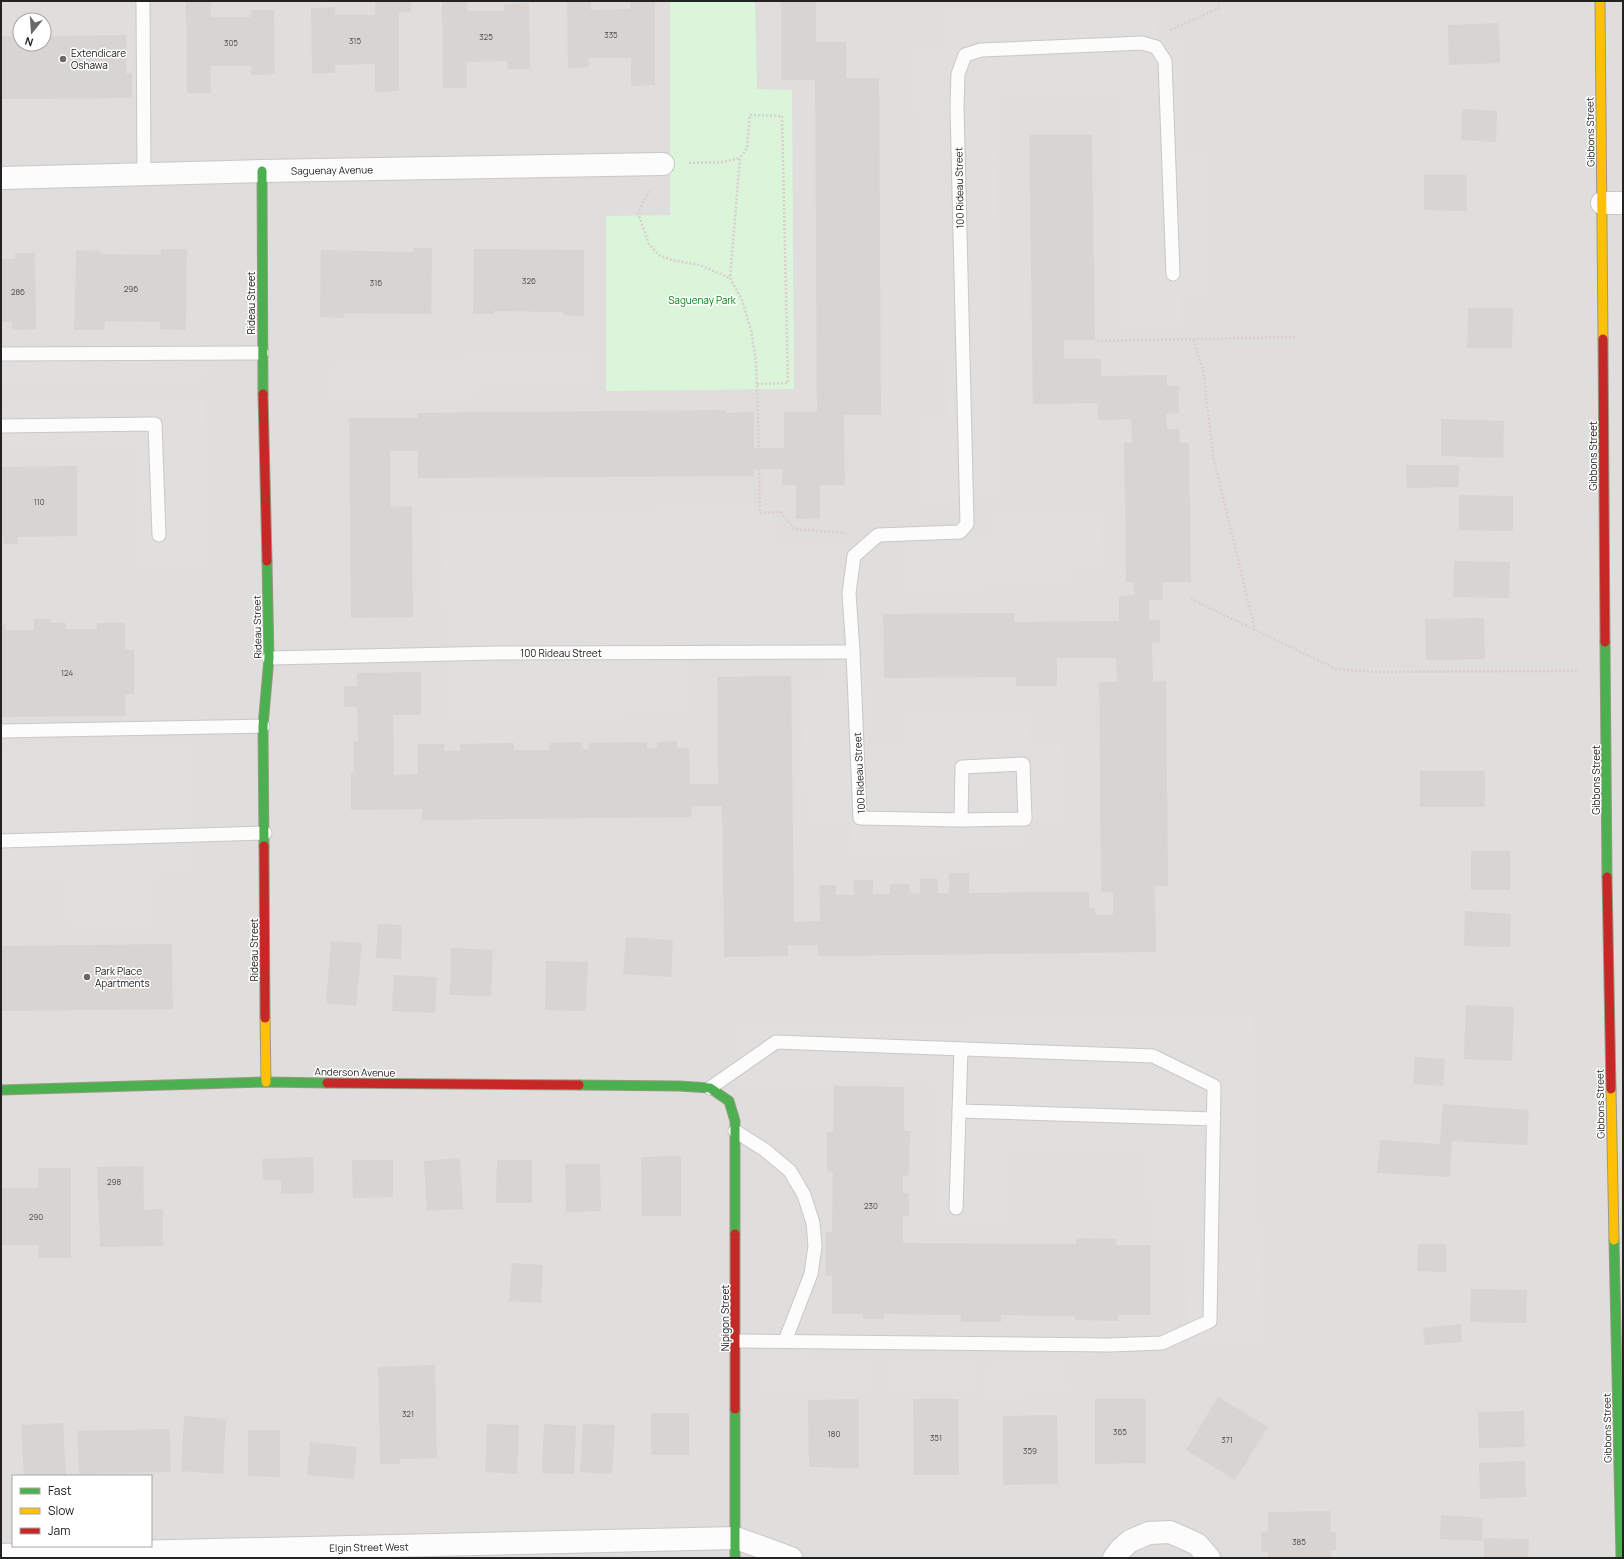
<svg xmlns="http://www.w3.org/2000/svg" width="1624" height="1559" viewBox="0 0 1624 1559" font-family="Manrope,sans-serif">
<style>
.residential{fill:#dfdedc;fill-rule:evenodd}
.park{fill:#daf5da}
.parking{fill:#e0dfde}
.building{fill:#d7d4d2}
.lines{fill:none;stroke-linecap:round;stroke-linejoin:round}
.lane-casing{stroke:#c9c8c7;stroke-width:15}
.street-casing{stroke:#c9c8c7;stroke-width:24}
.fast-casing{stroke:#999a82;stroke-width:11}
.slow-casing{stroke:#999a82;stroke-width:11}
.jam-casing{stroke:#999a82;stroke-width:11}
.path{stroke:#dccecd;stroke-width:2.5;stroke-dasharray:2 2;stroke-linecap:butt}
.lane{stroke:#fdfcfc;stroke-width:13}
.street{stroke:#fdfcfc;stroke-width:22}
.fast{stroke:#4caf50;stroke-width:9}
.slow{stroke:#ffc107;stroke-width:9}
.jam{stroke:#c62828;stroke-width:9}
.poi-dot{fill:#6a6968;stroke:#fff;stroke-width:1.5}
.labels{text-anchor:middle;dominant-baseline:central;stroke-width:3;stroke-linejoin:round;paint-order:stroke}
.number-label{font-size:8px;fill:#4f4e4e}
.poi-label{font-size:10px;fill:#222;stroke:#fff;text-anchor:start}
.street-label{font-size:10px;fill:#222;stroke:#fff}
.park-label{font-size:10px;fill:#0c8416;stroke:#fff}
</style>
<rect width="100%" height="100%" fill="#f0eeeb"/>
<path class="residential" d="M1,1H1623V1558H1ZM20,20H44V44H20ZM13,1476H151V1546H13Z"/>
<polygon class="park" points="670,1 755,1 757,89 792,90 794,389 606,391 606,216 670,215"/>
<g class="parking">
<polygon points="1155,9 1156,38 1185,38 1186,154 1206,155 1208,292 1180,292 1180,327 1121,328 1118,96 995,97 1000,498 922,499 921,416 948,416 947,357 921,357 917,46 945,46 944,12"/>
<polygon points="202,352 203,381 1,386 1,357"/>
<polygon points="592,352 593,379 487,381 469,398 330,395 332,364"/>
<polygon points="204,399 207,568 137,569 135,443 1,445 1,403"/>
<polygon points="772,506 774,544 861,548 868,744 909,742 908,714 1027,710 1029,743 1060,742 1063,819 1022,821 1023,848 853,854 851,821 807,822 802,685 825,684 824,651 685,656 688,712 450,720 442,516"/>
<polygon points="1099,513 1102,568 1070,569 1070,583 908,589 906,542 991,539 991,517"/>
<polygon points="192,746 193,874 154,874 154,924 69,924 69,881 1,882 1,747"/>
<polygon points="1252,1014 1262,1342 1189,1345 1186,1239 1151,1240 1148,1149 1007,1153 1009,1218 938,1220 934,1081 738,1087 736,1028"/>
<polygon points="761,1357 874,1359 874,1391 760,1389"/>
<polygon points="971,1360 971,1390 886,1391 886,1361"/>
<polygon points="1065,1362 1067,1392 985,1396 984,1366"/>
</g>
<g class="building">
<polygon points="186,1 211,1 211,17 251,17 251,10 274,10 275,74 251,75 251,66 211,66 211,93 187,93"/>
<polygon points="375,1 411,1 411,12 399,12 399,91 375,92 375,64 335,65 335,73 312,73 311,8 335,7 335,15 375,15"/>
<polygon points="442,1 467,1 467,11 504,11 504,4 529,3 530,69 507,69 507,61 467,62 467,88 443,88"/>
<polygon points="630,1 655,1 655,85 631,86 631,58 589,58 589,67 568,68 567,2 591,2 591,10 630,9"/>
<polygon points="781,1 816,1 816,42 846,42 846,78 879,78 881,415 844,415 845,485 820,485 820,518 796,519 796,485 782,485 782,469 753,469 754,476 418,478 418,451 390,451 390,507 412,506 413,617 351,618 349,418 418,418 417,413 726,410 726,413 754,412 754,448 784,448 784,412 817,412 815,80 781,80"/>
<polygon points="1499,23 1500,63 1449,65 1448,25"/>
<polygon points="126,35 126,74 132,73 132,98 1,99 1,36 20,36 20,44 44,44 44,36"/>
<polygon points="1462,109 1497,111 1496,142 1461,140"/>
<polygon points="1029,135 1092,135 1095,340 1064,340 1064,359 1101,359 1101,376 1167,375 1167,386 1179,386 1179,413 1166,414 1167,429 1179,429 1180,443 1189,443 1191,582 1163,582 1163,600 1149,600 1149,620 1160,620 1160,642 1152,643 1153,682 1166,681 1168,886 1155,886 1156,952 818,956 818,945 788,945 788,956 724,957 722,806 692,806 691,817 422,820 422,809 351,810 351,772 354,772 354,741 358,741 357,707 344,707 344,686 357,686 357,673 421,672 421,715 393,715 394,775 418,774 418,744 445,744 444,751 460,751 460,744 514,743 514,750 549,750 549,743 581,742 582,749 589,749 589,743 647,742 647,749 657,748 657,742 677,741 677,748 689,748 690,784 718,784 717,677 791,676 794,922 820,921 819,885 836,885 836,895 854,895 853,880 873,880 873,894 890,894 890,884 909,884 910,893 920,894 920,879 938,879 938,893 949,893 949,873 969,873 969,893 1089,892 1089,908 1095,909 1096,915 1113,915 1113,892 1101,892 1099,682 1117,682 1116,658 1057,658 1057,686 1016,686 1016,677 884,678 883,614 1014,613 1014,622 1119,621 1119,596 1134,595 1133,582 1126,582 1124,442 1132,443 1131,419 1098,420 1098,403 1033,404"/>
<polygon points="1424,175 1467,175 1467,211 1424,210"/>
<polygon points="413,248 432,248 431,314 344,313 344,318 320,317 321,250 413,252"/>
<polygon points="161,249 187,249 186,330 160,329 160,322 105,321 104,330 74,330 76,250 100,251 100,254 161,255"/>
<polygon points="474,249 584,250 584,316 563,315 563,312 494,311 494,314 473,314"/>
<polygon points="15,253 35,253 36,329 12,330 12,322 1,322 1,259 15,259"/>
<polygon points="1468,308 1513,308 1512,348 1467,348"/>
<polygon points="1441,419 1504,421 1503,458 1441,456"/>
<polygon points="1406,465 1459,465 1459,487 1407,488"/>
<polygon points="77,466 77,536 18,537 18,544 3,544 4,536 1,536 1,467"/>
<polygon points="1459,495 1513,496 1513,531 1459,530"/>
<polygon points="1454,561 1510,562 1509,598 1453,597"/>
<polygon points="1484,618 1485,659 1426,660 1425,619"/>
<polygon points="34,619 50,619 51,623 66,623 66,629 97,629 97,623 125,623 125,650 134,650 134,694 125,694 126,716 1,717 1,624 5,624 6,630 34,630"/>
<rect x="1420" y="771" width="65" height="36"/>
<rect x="1471" y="851" width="39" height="39"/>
<polygon points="1465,911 1511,914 1510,947 1464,946"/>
<polygon points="378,924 402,925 401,959 376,958"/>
<polygon points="626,937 673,940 671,977 623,974"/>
<polygon points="331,941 362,943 356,1006 326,1003"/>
<polygon points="172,944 173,1009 1,1011 1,946"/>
<polygon points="451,948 493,950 491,996 450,995"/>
<polygon points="546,961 588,962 586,1011 545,1010"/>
<polygon points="394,975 437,977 435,1013 392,1011"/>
<polygon points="1466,1005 1514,1007 1512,1061 1464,1059"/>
<polygon points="1415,1057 1445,1059 1443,1086 1413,1084"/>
<polygon points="834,1086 904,1087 904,1131 910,1131 909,1175 903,1176 903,1193 909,1193 909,1216 903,1217 903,1243 1076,1244 1076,1238 1117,1239 1116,1245 1150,1245 1150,1315 1118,1315 1118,1321 1075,1320 1075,1316 1001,1315 1001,1322 961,1322 961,1315 884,1314 884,1319 863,1319 863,1314 832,1314 832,1275 826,1276 826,1232 832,1232 833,1172 827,1171 827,1132 833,1132"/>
<polygon points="1443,1104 1529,1110 1527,1145 1452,1141 1450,1177 1377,1173 1380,1140 1440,1144"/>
<polygon points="681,1156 681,1216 642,1216 641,1157"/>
<polygon points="313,1157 314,1193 281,1194 281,1180 263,1180 262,1159"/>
<polygon points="460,1158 463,1209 427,1211 424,1161"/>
<polygon points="352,1160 393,1160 393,1197 353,1198"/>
<polygon points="497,1160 532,1160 532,1203 496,1203"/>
<polygon points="565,1164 600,1164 601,1211 566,1212"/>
<polygon points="143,1166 144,1210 163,1209 163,1246 100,1247 97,1167"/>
<polygon points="38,1168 71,1168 71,1258 38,1258 38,1245 1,1245 1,1188 38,1188"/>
<polygon points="1418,1244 1446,1244 1446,1272 1417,1271"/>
<polygon points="512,1263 543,1265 541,1303 509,1301"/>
<polygon points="1471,1289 1527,1290 1526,1323 1470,1322"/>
<polygon points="1461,1324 1462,1342 1425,1345 1423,1328"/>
<polygon points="435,1365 437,1458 400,1459 400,1464 380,1464 378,1367"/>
<polygon points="1218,1397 1268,1427 1235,1480 1186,1450"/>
<polygon points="859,1399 859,1468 809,1467 808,1400"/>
<polygon points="913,1399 958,1399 959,1475 914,1475"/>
<polygon points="1095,1399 1146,1399 1146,1463 1095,1464"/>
<polygon points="1524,1411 1525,1447 1479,1448 1478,1412"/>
<rect x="651" y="1413" width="38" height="42"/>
<polygon points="1057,1415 1058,1484 1003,1485 1003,1416"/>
<polygon points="184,1416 226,1419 223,1474 181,1471"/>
<polygon points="63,1423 66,1475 24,1476 21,1425"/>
<polygon points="487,1424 519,1425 517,1474 485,1472"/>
<polygon points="544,1424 576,1426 574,1474 542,1473"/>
<polygon points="583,1424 615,1425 612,1474 580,1472"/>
<polygon points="170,1429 171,1472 79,1474 77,1431"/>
<polygon points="248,1430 280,1430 280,1477 248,1476"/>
<polygon points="310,1442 357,1447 354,1479 307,1475"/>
<polygon points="1525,1461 1526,1497 1480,1499 1479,1463"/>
<polygon points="1331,1511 1331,1532 1336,1532 1336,1550 1331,1550 1331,1558 1268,1558 1268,1552 1261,1552 1261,1532 1268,1531 1268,1512"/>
<polygon points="1441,1515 1483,1518 1482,1541 1440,1539"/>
<polygon points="1484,1538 1529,1539 1528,1558 1484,1558"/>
</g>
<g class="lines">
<g class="lane-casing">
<g id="lane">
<polyline points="143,1 144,174"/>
<polyline points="1,354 262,353"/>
<polyline points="1,426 155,424 159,535"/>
<polyline points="269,658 498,653 853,652"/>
<polyline points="1,731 263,726"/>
<polyline points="961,820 962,767 1023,764 1025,819 961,820 860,818 853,652 849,593 854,556 878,535 960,532 967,524 957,107 958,74 965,55 981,50 1142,43 1156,47 1165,61 1173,274"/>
<polyline points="1,841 265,833"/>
<polyline points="710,1088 776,1042 1153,1056 1214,1086 1210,1321 1162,1343 1109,1345 736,1341"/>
<polyline points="959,1111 1214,1119"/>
<polyline points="735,1131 765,1150 790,1171 804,1195 813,1223 815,1246 811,1274 785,1341"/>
<polyline points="956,1208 961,1049"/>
</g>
</g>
<g class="street-casing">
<g id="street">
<polyline points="1,178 262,171 663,164"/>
<polyline points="1602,203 1623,203"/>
<polyline points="1,1555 736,1538 791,1558"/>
<polyline points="1114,1558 1120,1550 1130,1541 1149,1533 1170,1532 1197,1544 1209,1558"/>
</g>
</g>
<g class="fast-casing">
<g id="fast">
<polyline points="262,171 263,394"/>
<polyline points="1605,642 1607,877"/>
<polyline points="264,846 263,726 269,658 267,561"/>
<polyline points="579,1085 679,1086 710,1088 729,1101 735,1121 735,1234"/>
<polyline points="1,1090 266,1082 327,1083"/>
<polyline points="1614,1240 1621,1558"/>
<polyline points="735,1409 735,1558"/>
</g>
</g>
<g class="slow-casing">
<g id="slow">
<polyline points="1600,1 1603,339"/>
<polyline points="265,1018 266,1082"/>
<polyline points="1611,1089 1614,1240"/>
</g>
</g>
<g class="jam-casing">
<g id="jam">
<polyline points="1603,339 1605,642"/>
<polyline points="263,394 267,561"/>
<polyline points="264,846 265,1018"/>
<polyline points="1607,877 1611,1089"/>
<polyline points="327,1083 579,1085"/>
<polyline points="735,1234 735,1409"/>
</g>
</g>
<g class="path">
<polyline points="1170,30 1219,8 1219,1"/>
<polyline points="689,163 723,162 740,158"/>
<polyline points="649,191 638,213 649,244 659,255 672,260 700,265 730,278"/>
<polyline points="1193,340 1203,369 1213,456 1255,630"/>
<polyline points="1097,341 1296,337"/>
<polyline points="757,384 788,383 782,116 750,115 747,148 740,158 730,278 742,300 751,330 756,362 759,448"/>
<polyline points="759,469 760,513 780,512 795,529 845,533"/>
<polyline points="1191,599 1336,669 1374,672 1579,671"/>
</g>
<use href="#lane" class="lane"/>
<use href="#street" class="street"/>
<use href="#fast" class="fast"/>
<use href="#slow" class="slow"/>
<use href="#jam" class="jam"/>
</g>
<g class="poi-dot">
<circle cx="63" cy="59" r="4"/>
<circle cx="87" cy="977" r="4"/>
</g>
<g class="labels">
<g class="number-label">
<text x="611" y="34">335</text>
<text x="486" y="36">325</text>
<text x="355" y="40">315</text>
<text x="231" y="42">305</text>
<text x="529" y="280">326</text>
<text x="376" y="282">316</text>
<text x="131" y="288">296</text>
<text x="18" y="291">286</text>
<text x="39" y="501">110</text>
<text x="67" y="672">124</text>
<text x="114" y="1181">298</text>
<text x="871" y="1205">230</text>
<text x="36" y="1216">290</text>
<text x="408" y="1413">321</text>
<text x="1120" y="1431">365</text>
<text x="834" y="1433">180</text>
<text x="936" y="1437">351</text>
<text x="1227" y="1439">371</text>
<text x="1030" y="1450">359</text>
<text x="1299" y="1541">385</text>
</g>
<g class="poi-label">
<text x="71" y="53">Extendicare<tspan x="71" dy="12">Oshawa</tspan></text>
<text x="95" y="971">Park Place<tspan x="95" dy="12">Apartments</tspan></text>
</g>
<g class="street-label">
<text transform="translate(1590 132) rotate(-91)">Gibbons Street</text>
<text transform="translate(332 170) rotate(-1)">Saguenay Avenue</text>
<text transform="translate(959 188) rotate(-91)">100 Rideau Street</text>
<text transform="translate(251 303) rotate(-90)">Rideau Street</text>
<text transform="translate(1593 456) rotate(-90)">Gibbons Street</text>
<text transform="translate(257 627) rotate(-91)">Rideau Street</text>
<text x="561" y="653">100 Rideau Street</text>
<text transform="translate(859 773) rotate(-93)">100 Rideau Street</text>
<text transform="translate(1596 780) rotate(-90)">Gibbons Street</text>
<text transform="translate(254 950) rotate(-90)">Rideau Street</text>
<text transform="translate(355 1072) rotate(1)">Anderson Avenue</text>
<text transform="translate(1600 1104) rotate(-91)">Gibbons Street</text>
<text transform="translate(725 1318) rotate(-90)">Nipigon Street</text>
<text transform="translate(1607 1428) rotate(-91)">Gibbons Street</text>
<text transform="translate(369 1547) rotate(-1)">Elgin Street West</text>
</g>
<g class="park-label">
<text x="702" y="300">Saguenay Park</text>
</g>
</g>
<rect width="1624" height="1559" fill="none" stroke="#222222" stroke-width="4"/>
<rect x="12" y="1475" width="140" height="72" fill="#ffffff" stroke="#a7a7a7"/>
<rect x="20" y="1488" width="20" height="6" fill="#4caf50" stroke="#a7a7a7"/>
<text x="48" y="1495" font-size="12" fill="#222222">Fast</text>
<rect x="20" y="1508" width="20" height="6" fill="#ffc107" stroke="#a7a7a7"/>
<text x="48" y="1515" font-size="12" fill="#222222">Slow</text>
<rect x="20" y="1528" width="20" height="6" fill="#c62828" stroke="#a7a7a7"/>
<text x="48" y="1535" font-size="12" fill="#222222">Jam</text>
<g transform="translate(32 32) rotate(197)"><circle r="19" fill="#ffffff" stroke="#a7a7a7"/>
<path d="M0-3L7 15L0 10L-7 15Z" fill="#6a6968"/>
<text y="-6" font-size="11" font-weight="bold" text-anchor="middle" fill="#222222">N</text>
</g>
</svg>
